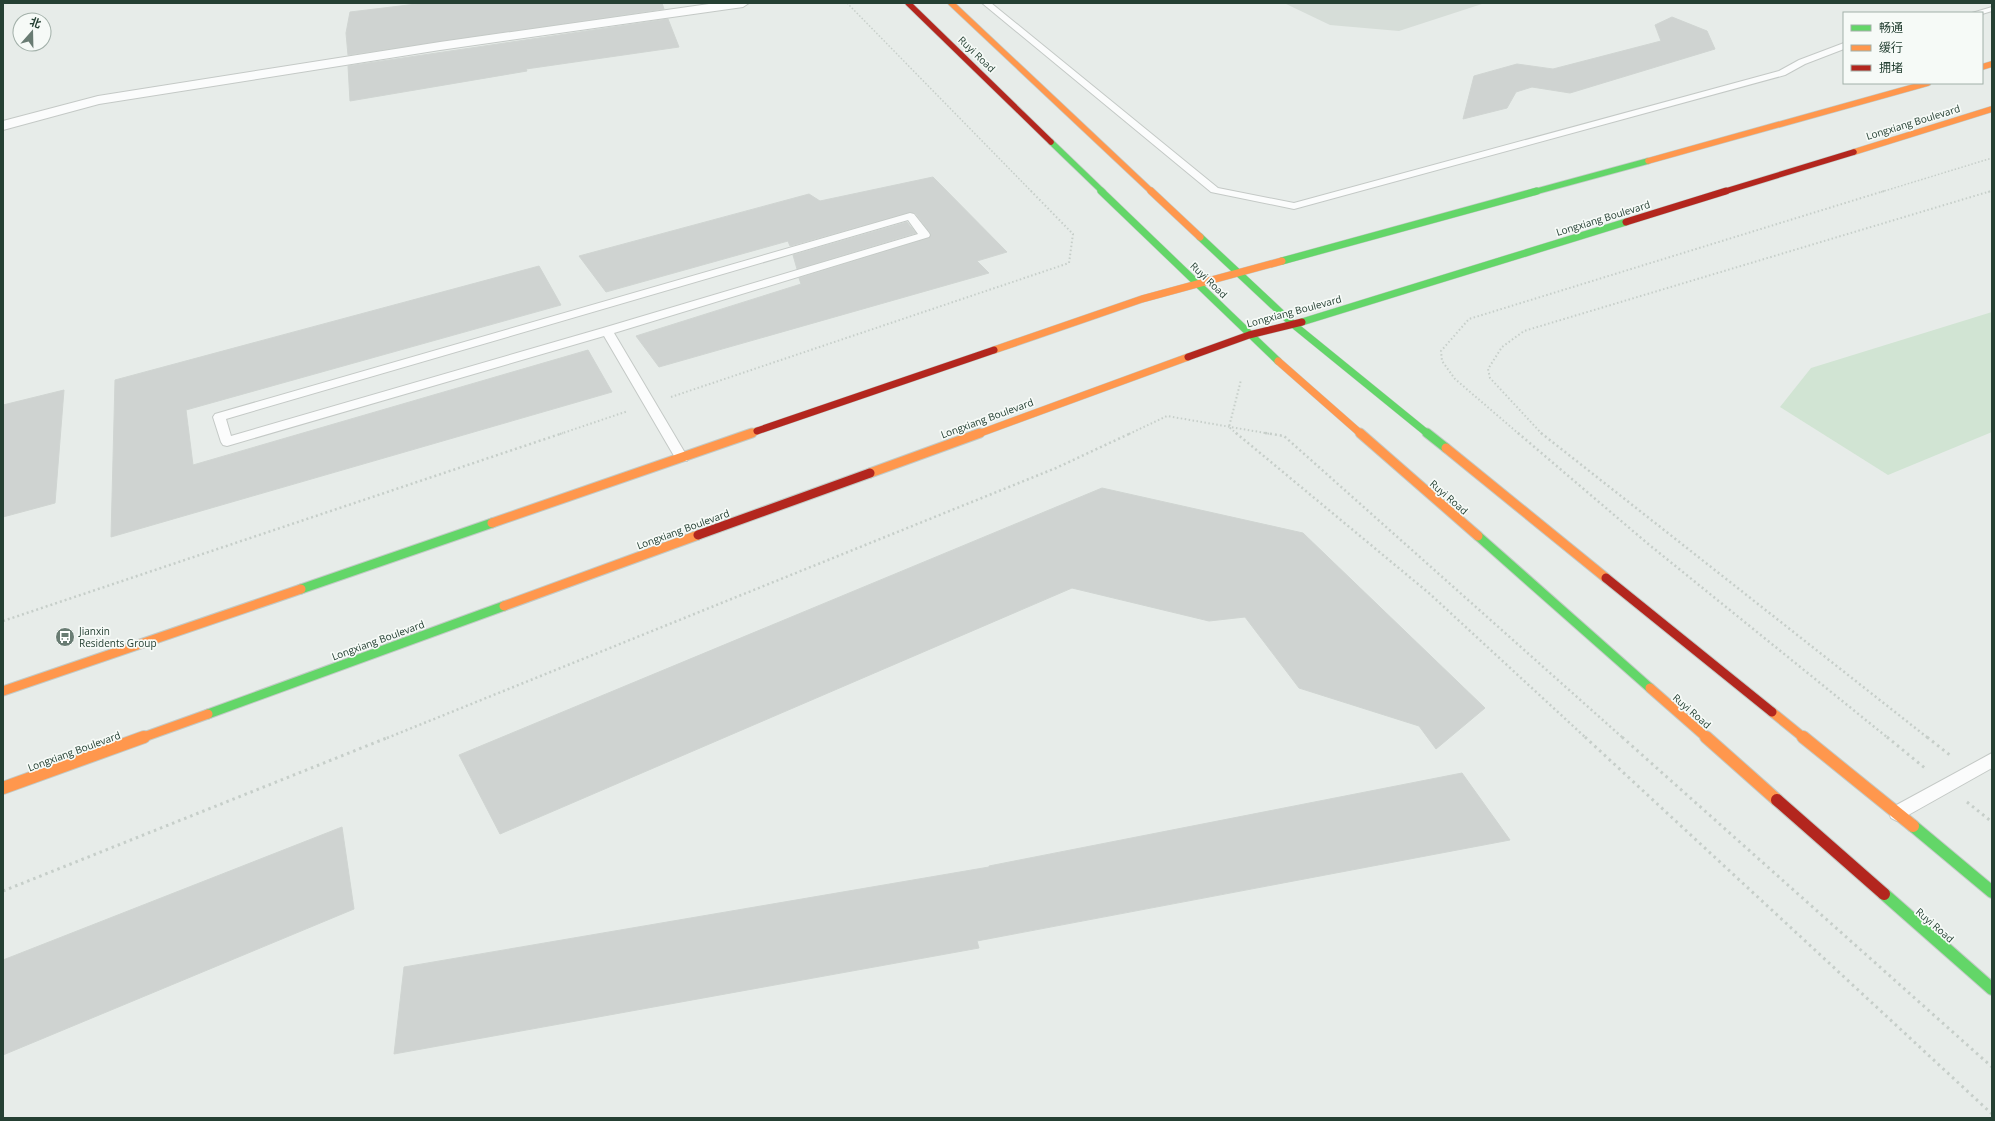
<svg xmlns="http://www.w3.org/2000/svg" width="1995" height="1121" font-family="'Open Sans','Noto Sans SC',sans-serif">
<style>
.built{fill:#d6ddd8}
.green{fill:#d1e4d3}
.building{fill:#cfd3d1;stroke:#d0d5d2}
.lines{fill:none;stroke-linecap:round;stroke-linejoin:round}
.lane-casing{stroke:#c4c9c6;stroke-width:2}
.street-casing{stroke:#c4c9c6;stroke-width:2}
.fast-far3-casing{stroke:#c2cac6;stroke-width:7}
.fast-far2-casing{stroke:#c2cac6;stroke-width:8}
.fast-far1-casing{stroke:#c2cac6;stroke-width:11}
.fast-casing{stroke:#c2cac6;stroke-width:14}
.slow-far3-casing{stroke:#c2cac6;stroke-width:7}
.slow-far2-casing{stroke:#c2cac6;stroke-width:8}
.slow-far1-casing{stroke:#c2cac6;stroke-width:11}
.slow-casing{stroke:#c2cac6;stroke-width:14}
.jam-far3-casing{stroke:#c2cac6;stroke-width:7}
.jam-far2-casing{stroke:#c2cac6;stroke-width:8}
.jam-far1-casing{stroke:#c2cac6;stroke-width:11}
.jam-casing{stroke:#c2cac6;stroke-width:14}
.path-far3{stroke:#c6cec9;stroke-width:1.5;stroke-dasharray:1.5 2;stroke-linecap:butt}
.path-far2{stroke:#c6cec9;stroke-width:2;stroke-dasharray:1.5 2.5;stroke-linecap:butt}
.path-far1{stroke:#c6cec9;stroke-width:2.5;stroke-dasharray:2 3;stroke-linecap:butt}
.path{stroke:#c6cec9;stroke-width:3;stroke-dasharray:2.5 4;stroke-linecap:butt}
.lane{fill:#fbfcfc;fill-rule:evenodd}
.street{fill:#fbfcfc;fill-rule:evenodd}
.fast-far3{stroke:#63d668;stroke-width:5.5}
.fast-far2{stroke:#63d668;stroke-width:7}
.fast-far1{stroke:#63d668;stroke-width:9}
.fast{stroke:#63d668;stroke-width:12}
.slow-far3{stroke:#ff974d;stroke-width:5.5}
.slow-far2{stroke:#ff974d;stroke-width:7}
.slow-far1{stroke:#ff974d;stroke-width:9}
.slow{stroke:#ff974d;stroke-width:12}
.jam-far3{stroke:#b3261e;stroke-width:5.5}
.jam-far2{stroke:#b3261e;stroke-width:7}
.jam-far1{stroke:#b3261e;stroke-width:9}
.jam{stroke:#b3261e;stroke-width:12}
.labels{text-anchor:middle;stroke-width:3.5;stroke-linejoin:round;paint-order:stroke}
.street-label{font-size:10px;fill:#254033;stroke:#f6faf7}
.poi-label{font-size:10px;fill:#254033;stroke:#f6faf7;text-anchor:start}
</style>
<rect width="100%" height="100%" fill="#e7ece9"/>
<!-- built -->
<path class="built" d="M 1284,3 L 1485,3 L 1399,31 L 1330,25 Z"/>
<!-- green -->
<path class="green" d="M 1992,312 L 1992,432 L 1888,475 L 1780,407 L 1811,368 Z"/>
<!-- building -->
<path class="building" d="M 425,3 L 662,3 L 664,9 L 348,55 L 346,33 L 350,12 Z
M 1672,17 L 1707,31 L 1715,49 L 1570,93 L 1532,87 L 1516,92 L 1507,108 L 1463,119 L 1474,76 L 1517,64 L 1553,69 L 1661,41 L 1655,25 Z
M 668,19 L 679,47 L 526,69 L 527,71 L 350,101 L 348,66 Z
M 933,177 L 1007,252 L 977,261 L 989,273 L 659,367 L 636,336 L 801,284 L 799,278 L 929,238 L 931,234 L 915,213 L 910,212 L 790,246 L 788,241 L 606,292 L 579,256 L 809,194 L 820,201 Z
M 907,222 L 916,233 L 797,269 L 793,255 Z
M 539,266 L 561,305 L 186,410 L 193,465 L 588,350 L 612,392 L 111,537 L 115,380 Z
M 64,390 L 55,503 L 3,517 L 3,405 Z
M 1102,488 L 1303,533 L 1485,708 L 1436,749 L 1419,726 L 1299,688 L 1245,617 L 1209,621 L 1072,588 L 500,834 L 459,755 Z
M 1462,773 L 1510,840 L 977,941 L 979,948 L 394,1054 L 404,967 L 989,867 L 989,866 Z
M 342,827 L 354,909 L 3,1055 L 3,960 Z"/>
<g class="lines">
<!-- lane casing -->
<g class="lane-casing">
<path id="lane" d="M 982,3 L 991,3 L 1218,188 L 1294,203 L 1779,71 L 1799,60 L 1844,43 L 1844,49 L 1805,64 L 1785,75 L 1294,209 L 1211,192 Z
M 1992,7 L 1992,11 L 1982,14 L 1972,13 Z
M 910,213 L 914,214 L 929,233 L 930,235 L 929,237 L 614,333 L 688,458 L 687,461 L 677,461 L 604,336 L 227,446 L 223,445 L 221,442 L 213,417 L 215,414 ZM 908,220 L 918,234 L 603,328 L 231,436 L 226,419 Z
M 1992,753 L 1992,768 L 1903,818 L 1897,821 L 1891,818 L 1889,813 L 1891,808 Z"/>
</g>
<!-- street casing -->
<g class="street-casing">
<path id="street" d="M 716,3 L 749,3 L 743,7 L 440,50 L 99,104 L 3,130 L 3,121 L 98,96 L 440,42 Z"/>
</g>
<!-- fast-far3 casing -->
<g class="fast-far3-casing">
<path id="fast-far3" d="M 1051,142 L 1103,192
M 1534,192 L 1648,161"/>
</g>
<!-- fast-far2 casing -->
<g class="fast-far2-casing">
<path id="fast-far2" d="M 1101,191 L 1278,361
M 1200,237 L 1294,325 L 1428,434
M 1282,261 L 1537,191
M 1302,322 L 1626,222"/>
</g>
<!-- fast-far1 casing -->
<g class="fast-far1-casing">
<path id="fast-far1" d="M 1427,433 L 1446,448
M 1478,536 L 1650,688
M 301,589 L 492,523
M 208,714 L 504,606"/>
</g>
<!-- fast casing -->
<g class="fast-casing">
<path id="fast" d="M 1913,826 L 1992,892
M 1884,894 L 1992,989"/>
</g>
<!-- slow-far3 casing -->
<g class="slow-far3-casing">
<path id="slow-far3" d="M 951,3 L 1152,192
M 1982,67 L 1992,64
M 1854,152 L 1992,109
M 1648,161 L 1928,83"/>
</g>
<!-- slow-far2 casing -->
<g class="slow-far2-casing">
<path id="slow-far2" d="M 1151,191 L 1200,237
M 994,350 L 1142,299 L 1282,261
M 1278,361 L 1361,434
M 749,434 L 757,431
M 978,434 L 1188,357"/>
</g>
<!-- slow-far1 casing -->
<g class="slow-far1-casing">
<path id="slow-far1" d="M 1360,433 L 1478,536
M 1446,448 L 1606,578
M 870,473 L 980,433
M 492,523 L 752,433
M 504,606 L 698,535
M 1650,688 L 1707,738
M 3,691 L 301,589
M 1772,712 L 1804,738
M 141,738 L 208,714"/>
</g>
<!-- slow casing -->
<g class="slow-casing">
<path id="slow" d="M 1706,737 L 1777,800
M 1803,737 L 1913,826
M 3,788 L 144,737"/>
</g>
<!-- jam-far3 casing -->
<g class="jam-far3-casing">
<path id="jam-far3" d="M 908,3 L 1051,142
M 1723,192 L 1854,152"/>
</g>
<!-- jam-far2 casing -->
<g class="jam-far2-casing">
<path id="jam-far2" d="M 1626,222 L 1726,191
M 1188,357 L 1249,335 L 1302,322
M 757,431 L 994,350"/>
</g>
<!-- jam-far1 casing -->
<g class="jam-far1-casing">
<path id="jam-far1" d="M 698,535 L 870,473
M 1606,578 L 1772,712"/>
</g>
<!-- jam casing -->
<g class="jam-casing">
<path id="jam" d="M 1777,800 L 1884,894"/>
</g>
<!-- path-far3 -->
<path class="path-far3" d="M 847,3 L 1032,192
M 1881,192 L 1992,158
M 1988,192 L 1992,191"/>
<!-- path-far2 -->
<path class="path-far2" d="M 671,397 L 1069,263 L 1073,234 L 1031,191
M 560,434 L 628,411
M 1129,434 L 1167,416 L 1271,434
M 1237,434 L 1229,427 L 1241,380
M 1519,434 L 1455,379 L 1442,361 L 1441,351 L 1469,319 L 1884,191
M 1542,434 L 1490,378 L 1488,369 L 1502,347 L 1524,331 L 1991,191"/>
<!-- path-far1 -->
<path class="path-far1" d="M 1236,433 L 1430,594 L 1586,738
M 1265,433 L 1284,436 L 1623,738
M 1518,433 L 1647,543 L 1888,738
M 1541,433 L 1928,738
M 3,621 L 563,433
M 387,738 L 1056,468 L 1131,433"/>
<!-- path -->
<path class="path" d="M 1585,737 L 1992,1114
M 1622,737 L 1992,1067
M 1887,737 L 1926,769
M 1927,737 L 1951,756
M 1967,802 L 1992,822
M 3,891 L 389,737"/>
<!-- lane -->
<use href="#lane" class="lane"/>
<!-- street -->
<use href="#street" class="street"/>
<!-- fast-far3 -->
<use href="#fast-far3" class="fast-far3"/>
<!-- fast-far2 -->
<use href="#fast-far2" class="fast-far2"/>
<!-- fast-far1 -->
<use href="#fast-far1" class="fast-far1"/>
<!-- fast -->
<use href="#fast" class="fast"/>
<!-- slow-far3 -->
<use href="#slow-far3" class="slow-far3"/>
<!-- slow-far2 -->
<use href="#slow-far2" class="slow-far2"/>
<!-- slow-far1 -->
<use href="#slow-far1" class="slow-far1"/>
<!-- slow -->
<use href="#slow" class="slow"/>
<!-- jam-far3 -->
<use href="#jam-far3" class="jam-far3"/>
<!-- jam-far2 -->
<use href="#jam-far2" class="jam-far2"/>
<!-- jam-far1 -->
<use href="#jam-far1" class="jam-far1"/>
<!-- jam -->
<use href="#jam" class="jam"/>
</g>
<!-- icons -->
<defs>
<g id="bus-disc" transform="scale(1)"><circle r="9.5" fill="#697c73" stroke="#f6faf7"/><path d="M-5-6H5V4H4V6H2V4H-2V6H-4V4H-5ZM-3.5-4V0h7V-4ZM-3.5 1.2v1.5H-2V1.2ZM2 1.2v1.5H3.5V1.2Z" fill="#fff"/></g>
</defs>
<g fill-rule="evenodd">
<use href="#bus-disc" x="65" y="637"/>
</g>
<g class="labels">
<!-- street labels -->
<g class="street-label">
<text transform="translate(977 54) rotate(44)" y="4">Ruyi Road</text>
<text transform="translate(1913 122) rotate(-17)" y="4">Longxiang Boulevard</text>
<text transform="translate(1603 218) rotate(-17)" y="4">Longxiang Boulevard</text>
<text transform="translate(1209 280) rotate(44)" y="4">Ruyi Road</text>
<text transform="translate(1294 311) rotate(-15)" y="4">Longxiang Boulevard</text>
<text transform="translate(987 418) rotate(-20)" y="4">Longxiang Boulevard</text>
<text transform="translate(1449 497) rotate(41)" y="4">Ruyi Road</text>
<text transform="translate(683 529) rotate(-20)" y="4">Longxiang Boulevard</text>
<text transform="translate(378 640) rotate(-20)" y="4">Longxiang Boulevard</text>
<text transform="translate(1692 711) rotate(41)" y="4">Ruyi Road</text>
<text transform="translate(74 751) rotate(-20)" y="4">Longxiang Boulevard</text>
<text transform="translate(1935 925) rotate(41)" y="4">Ruyi Road</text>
</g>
<!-- poi labels -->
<g class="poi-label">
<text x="79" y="635">Jianxin<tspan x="79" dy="12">Residents Group</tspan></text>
</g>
</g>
<!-- border -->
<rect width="1995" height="1121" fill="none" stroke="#254033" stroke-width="8"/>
<!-- legend -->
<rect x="1843" y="12" width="140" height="72" fill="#f6faf7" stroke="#a2b0a9"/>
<rect x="1851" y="25" width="20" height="6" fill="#63d668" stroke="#a2b0a9"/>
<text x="1879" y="32" font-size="12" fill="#254033">畅通</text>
<rect x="1851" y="45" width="20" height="6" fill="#ff974d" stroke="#a2b0a9"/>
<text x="1879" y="52" font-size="12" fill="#254033">缓行</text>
<rect x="1851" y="65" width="20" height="6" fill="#b3261e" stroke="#a2b0a9"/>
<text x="1879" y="72" font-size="12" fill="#254033">拥堵</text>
<!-- north arrow -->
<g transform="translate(32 32) rotate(20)"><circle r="19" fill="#f6faf7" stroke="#a2b0a9"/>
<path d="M0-3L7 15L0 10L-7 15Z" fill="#697c73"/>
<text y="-6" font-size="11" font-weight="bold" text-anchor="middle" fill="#254033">北</text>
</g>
</svg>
